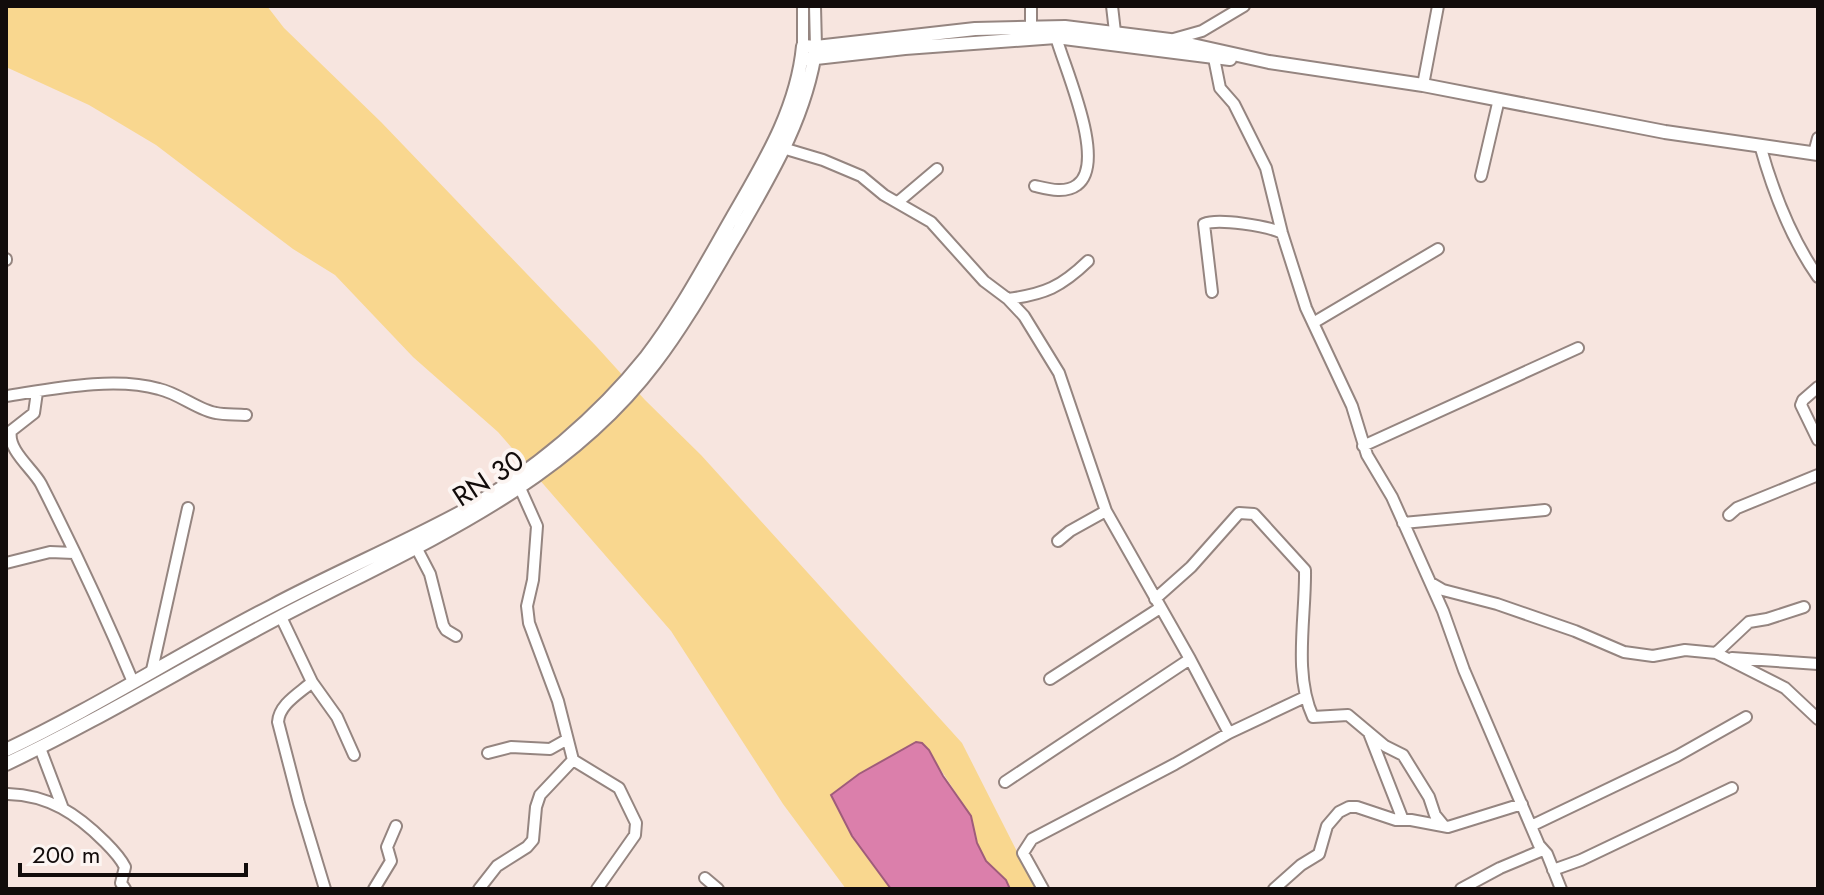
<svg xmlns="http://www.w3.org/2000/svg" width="1824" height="895" font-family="Jost,sans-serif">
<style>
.green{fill:#f9d78f}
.water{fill:#db7fab;stroke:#9f5c7b;stroke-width:2}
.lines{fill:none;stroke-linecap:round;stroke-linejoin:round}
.minor-casing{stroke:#958580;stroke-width:14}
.major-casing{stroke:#958580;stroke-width:16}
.minor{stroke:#fff;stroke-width:10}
.major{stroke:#fff;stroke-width:12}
.labels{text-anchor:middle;stroke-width:8;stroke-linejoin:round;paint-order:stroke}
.street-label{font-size:28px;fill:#120c0b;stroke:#fcf5f2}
</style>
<rect width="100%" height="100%" fill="#f7e5df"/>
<!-- green -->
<path class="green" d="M 6,6 L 267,6 L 284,28 L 381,122 L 596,346 L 645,400 L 701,455 L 962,743 L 1036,889 L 1010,889 L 1005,880 L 986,861 L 977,843 L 971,816 L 937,764 L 852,836 L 891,889 L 846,889 L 783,804 L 671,631 L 498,432 L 413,357 L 335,275 L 293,249 L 156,145 L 89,105 L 6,67 Z"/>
<!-- water -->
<path class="water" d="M 916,742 L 922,743 L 929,750 L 943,776 L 971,816 L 977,843 L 986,861 L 1006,880 L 1010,889 L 891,889 L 852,836 L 831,795 L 859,774 Z"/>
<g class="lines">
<!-- minor casing -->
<g class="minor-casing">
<path id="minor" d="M 803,6 L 803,46
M 815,6 L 816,47
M 1112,6 L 1115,32
M 1031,28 L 1031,6
M 1170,40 L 1202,31 L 1244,6
M 1214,58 L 1220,88 L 1234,104 L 1266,168 L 1282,233 L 1306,308 L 1352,406 L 1367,455 L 1392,497 L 1443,611 L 1464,670 L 1539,845 L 1547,854 L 1561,889
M 1423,85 L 1438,6
M 1760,145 C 1773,192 1790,237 1818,277
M 786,149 L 823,160 L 861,176 L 884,195 L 931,222 L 984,281 L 1008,299 L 1024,316 L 1059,373 L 1106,511 L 1190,659 L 1229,733
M 1814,153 L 1818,138
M 1481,176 L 1499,99
M 1035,186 C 1048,189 1065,194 1077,185 C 1108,163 1064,67 1056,37
M 898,202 L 937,169
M 6,260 L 6,259
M 1212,292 L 1204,224 C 1218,218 1268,226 1282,233
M 1008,299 C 1045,294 1061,287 1088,261
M 1313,323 L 1438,249
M 1818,387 L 1803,400 L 1801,405 L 1818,440
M 37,392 L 34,413 L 11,431 C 7,450 33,469 41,484 C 74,549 105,615 133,682
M 6,396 C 52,389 114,376 159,389 C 178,393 200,411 216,413 C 225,415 236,414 246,415
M 1363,446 L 1578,348
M 520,488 L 537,526 L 533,580 L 527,606 L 529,623 L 558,701 L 573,760 L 619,788 L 636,823 L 635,835 L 597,889
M 1729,515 L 1737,508 L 1818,475
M 1403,523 L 1545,510
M 1058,541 L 1070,531 L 1106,511
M 417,549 L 430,574 L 443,625 L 446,630 L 456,636
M 6,563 L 50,552 L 74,553
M 1431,583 L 1443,590 L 1497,604 L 1575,631 L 1624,652 L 1653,656 L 1685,650 L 1716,653 L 1785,688 L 1818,719
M 1155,599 L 1191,567 L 1239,513 L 1254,514 L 1305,570 C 1306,615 1293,674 1313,717 L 1348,715 L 1385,746 L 1403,755 L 1429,797 L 1435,815 L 1444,826
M 281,617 L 312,682 C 300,693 279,704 278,722 L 299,803 L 325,889
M 1716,653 L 1749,622 L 1767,619 L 1804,607
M 1732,658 L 1818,664
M 152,670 L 188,508
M 1050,679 L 1160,608
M 312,682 L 337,717 L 354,755
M 1369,733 L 1403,820
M 40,748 L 62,806
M 488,753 L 511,747 L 550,749 L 566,740
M 1005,782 L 1190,659
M 8,794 C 49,795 77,814 105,842 C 113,850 120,857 125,867 L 121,883 L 125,889
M 1531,826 L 1677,756 L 1746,717
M 1553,870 L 1581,860 L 1732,788
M 705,878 L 718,889
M 374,889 L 391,861 L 387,847 L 396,826
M 479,889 L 497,866 L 527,847 L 533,840 L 536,807 L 540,795 L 573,760
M 1043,889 L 1023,853 L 1032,839 L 1175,764 L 1229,733 L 1305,697
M 1274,889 L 1301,865 L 1319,854 L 1327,826 L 1339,812 L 1349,807 L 1357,807 L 1396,820 L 1411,820 L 1448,827 L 1522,804
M 1461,889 L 1500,868 L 1543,850"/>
</g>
<!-- major casing -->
<g class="major-casing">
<path id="major" d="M 807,59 L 905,48 L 1056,37 L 1230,59
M 6,750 C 97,707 182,652 272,606 C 336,572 403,544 467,509 C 534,471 598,417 646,357 C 679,314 705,265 732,218 C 763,164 797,110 803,46 L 816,47 L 975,29 L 1065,27 L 1170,40 L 1269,62 L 1423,85 L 1665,132 L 1818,154
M 6,764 C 99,720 187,666 278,618 C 413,547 560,489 655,363 C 687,321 712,275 739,230 C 773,171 806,116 816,47"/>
</g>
<!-- minor -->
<use href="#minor" class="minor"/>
<!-- major -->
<use href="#major" class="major"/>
</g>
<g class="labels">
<!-- street labels -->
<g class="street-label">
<text transform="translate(488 478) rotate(-33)" y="10">RN 30</text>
</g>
</g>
<!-- border -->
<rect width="1824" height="895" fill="none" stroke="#120c0b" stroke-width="16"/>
<!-- scale -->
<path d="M20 863v12h226v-12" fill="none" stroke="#120c0b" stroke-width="4"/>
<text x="32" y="863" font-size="24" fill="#120c0b" stroke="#fcf5f2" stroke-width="6" paint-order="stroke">200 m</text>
</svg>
